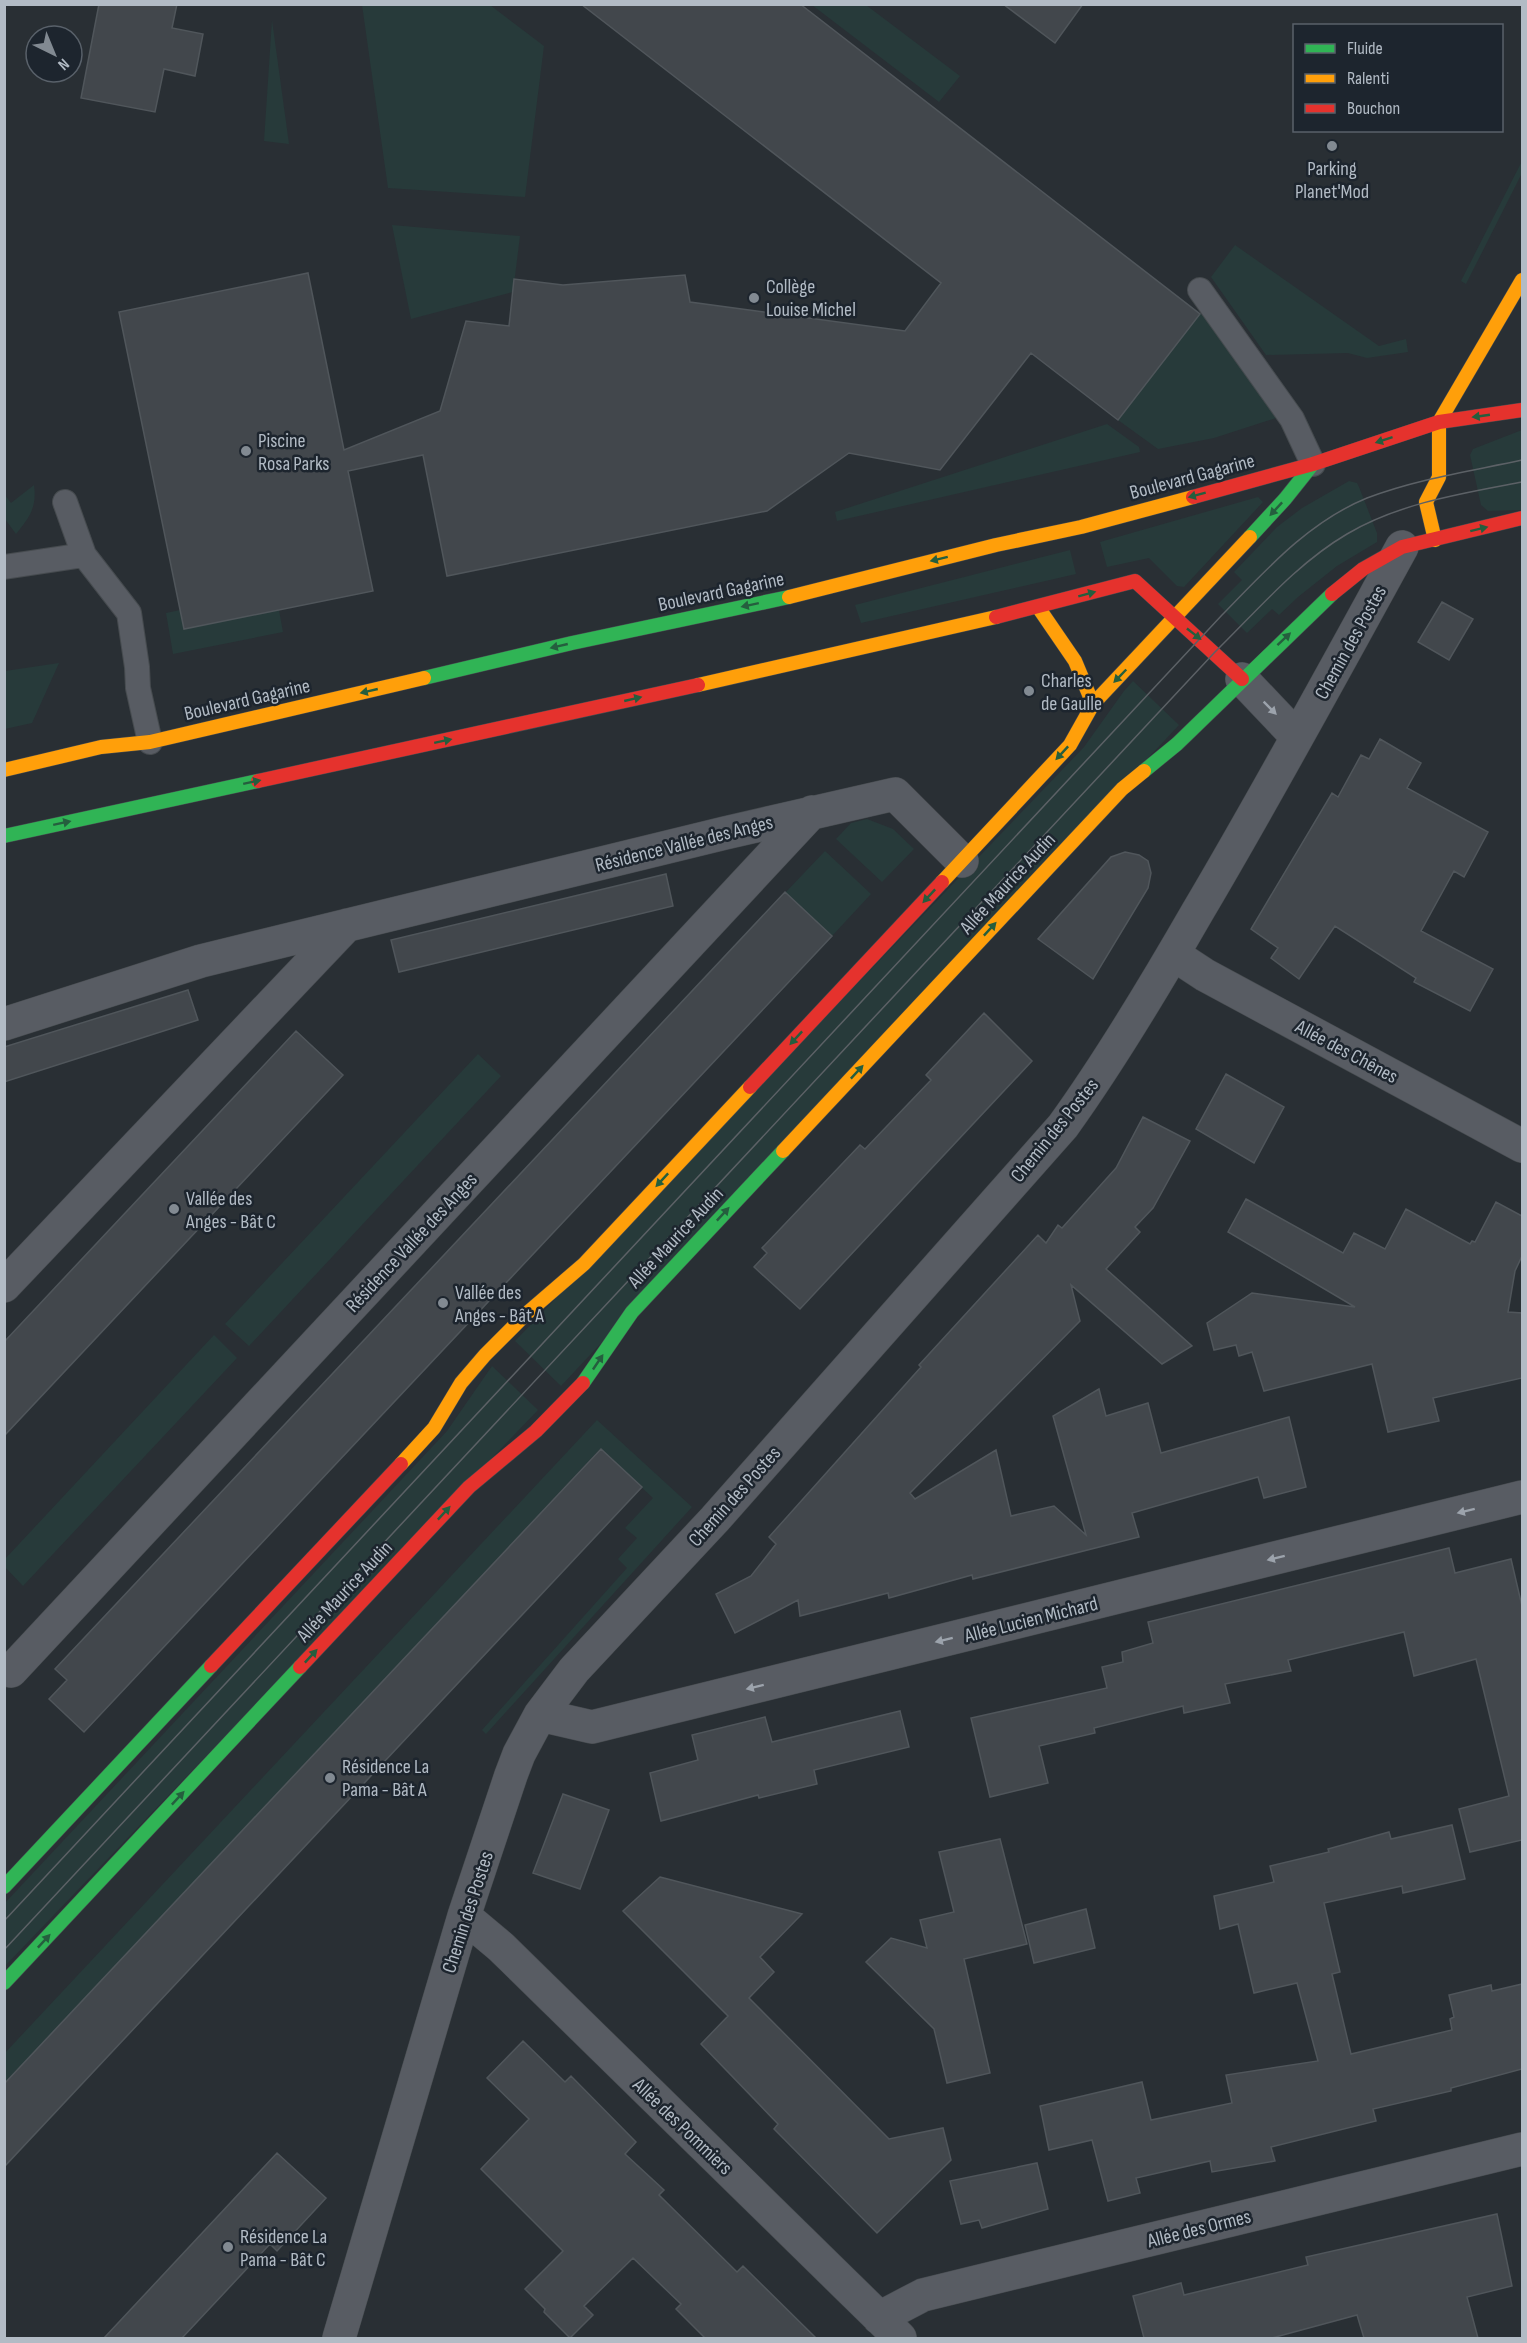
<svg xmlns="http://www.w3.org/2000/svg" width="1527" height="2343" font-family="'Sofia Sans Condensed',sans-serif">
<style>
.green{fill:#273a3a}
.building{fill:#42474c;stroke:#50565b;stroke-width:1.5}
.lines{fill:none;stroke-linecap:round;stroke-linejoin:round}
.lane-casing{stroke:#464b4f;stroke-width:26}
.street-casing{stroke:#464b4f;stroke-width:34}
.fast-casing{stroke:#464b4f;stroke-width:15}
.slow-casing{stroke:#464b4f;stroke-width:15}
.jam-casing{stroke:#464b4f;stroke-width:15}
.lane{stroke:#585c63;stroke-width:24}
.street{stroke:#585c63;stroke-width:33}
.fast{stroke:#30b455;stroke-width:14}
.slow{stroke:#ff9f0a;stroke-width:14}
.jam{stroke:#e5322d;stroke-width:14}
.tram{stroke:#5c6166;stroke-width:1.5}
.oneway{fill:#255e3e}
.oneway2{fill:#9ca3ac}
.poi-dot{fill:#828a92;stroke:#1d252e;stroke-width:2}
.labels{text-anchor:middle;stroke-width:5;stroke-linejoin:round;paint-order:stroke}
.poi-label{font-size:20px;fill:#b2bbc5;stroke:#1d252e;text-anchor:start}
.street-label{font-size:20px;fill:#b2bbc5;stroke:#1d252e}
</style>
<rect width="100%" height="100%" fill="#292f34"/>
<!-- green -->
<path class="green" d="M 362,5 L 490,5 L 544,46 L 525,197 L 388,188 Z
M 812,5 L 866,5 L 960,76 L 939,102 Z
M 272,20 L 289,144 L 264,141 Z
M 1522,161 L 1522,173 L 1466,284 L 1461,281 Z
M 392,225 L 520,236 L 513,292 L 411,319 Z
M 1235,245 L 1379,346 L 1406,339 L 1408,352 L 1367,358 L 1348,353 L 1266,355 L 1211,277 Z
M 1200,313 L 1223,335 L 1276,418 L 1214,438 L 1158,449 L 1118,420 Z
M 1107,424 L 1139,447 L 1140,452 L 837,521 L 835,512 Z
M 1522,430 L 1522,510 L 1488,511 L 1481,505 L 1470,455 L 1473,449 Z
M 1349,481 L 1357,483 L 1359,487 L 1377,533 L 1377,542 L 1337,566 L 1298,597 L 1279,615 L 1272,609 L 1247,633 L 1218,604 L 1242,580 L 1234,572 L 1277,527 L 1302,508 Z
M 34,485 C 37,507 30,517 16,534 L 5,519 L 5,495 L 11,503 Z
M 1258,497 L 1263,502 L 1184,587 L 1177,586 L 1149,558 L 1107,567 L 1100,542 Z
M 1070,550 L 1076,574 L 861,623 L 855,605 Z
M 180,610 L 184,629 L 279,610 L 283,632 L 173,654 L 166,613 Z
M 59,663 L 32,723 L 5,729 L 5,671 Z
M 1133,681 L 1179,725 L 561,1386 L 515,1341 L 1084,747 L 1124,691 Z
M 867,819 L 893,829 L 914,849 L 882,882 L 836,839 L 851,823 Z
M 825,851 L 871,894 L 832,936 L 785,893 Z
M 478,1054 L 501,1076 L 249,1346 L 225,1324 Z
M 214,1335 L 237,1358 L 23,1586 L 5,1567 L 5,1559 Z
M 492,1366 L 538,1410 L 5,1966 L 4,1904 L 447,1431 Z
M 597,1420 L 692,1507 L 486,1734 L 482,1730 L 627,1568 L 618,1559 L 637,1538 L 625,1528 L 653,1498 L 600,1449 L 5,2084 L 4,2054 Z"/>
<!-- building -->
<path class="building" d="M 99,4 L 177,4 L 172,28 L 203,34 L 195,76 L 164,69 L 155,112 L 81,98 Z
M 581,4 L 800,4 L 1200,314 L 1118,420 L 1031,353 L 940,470 L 849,453 L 767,511 L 447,576 L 423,455 L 348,471 L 373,591 L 184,629 L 119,312 L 308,273 L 344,450 L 440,411 L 466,321 L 509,326 L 514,279 L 563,285 L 685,275 L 690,302 L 905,331 L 941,283 Z
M 1003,4 L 1083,4 L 1055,43 Z
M 1442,602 L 1473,619 L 1449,660 L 1418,642 Z
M 1380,739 L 1421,763 L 1407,788 L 1488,832 L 1464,877 L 1454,871 L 1421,931 L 1493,969 L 1470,1011 L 1414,982 L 1416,978 L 1335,926 L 1299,979 L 1271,958 L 1278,948 L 1251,929 L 1332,793 L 1338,797 L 1361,755 L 1369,759 Z
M 1125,852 L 1139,855 L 1148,861 L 1151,873 L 1148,888 L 1093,979 L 1038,939 L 1111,857 Z
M 666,874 L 673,906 L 399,972 L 391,940 Z
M 785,892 L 832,936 L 84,1732 L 49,1699 L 67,1680 L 55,1669 Z
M 188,990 L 198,1020 L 4,1082 L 4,1047 Z
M 984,1013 L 1032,1061 L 800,1309 L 754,1267 L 767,1253 L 762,1248 L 860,1145 L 865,1149 L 931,1080 L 926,1075 Z
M 296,1031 L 343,1075 L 4,1436 L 4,1342 Z
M 1226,1074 L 1284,1107 L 1254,1163 L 1196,1129 Z
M 1143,1117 L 1190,1141 L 1153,1208 L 1135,1227 L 1140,1232 L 1106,1269 L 1192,1346 L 1162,1364 L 1071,1285 L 1080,1321 L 910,1493 L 915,1499 L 996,1450 L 1011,1516 L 1054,1506 L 1086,1535 L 1053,1416 L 1099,1389 L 1106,1416 L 1148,1403 L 1161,1453 L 1289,1417 L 1306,1487 L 1264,1498 L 1258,1477 L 1132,1513 L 1139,1537 L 973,1579 L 972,1575 L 889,1598 L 888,1593 L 800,1616 L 798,1600 L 735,1633 L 716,1594 L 751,1576 L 776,1544 L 769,1537 L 921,1367 L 919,1365 L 1038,1235 L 1046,1243 L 1058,1225 L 1062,1228 L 1116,1168 Z
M 1246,1199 L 1343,1253 L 1354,1233 L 1385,1249 L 1406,1209 L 1470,1244 L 1472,1241 L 1475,1242 L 1496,1202 L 1522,1216 L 1522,1256 L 1515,1271 L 1508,1312 L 1522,1313 L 1522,1378 L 1433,1398 L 1439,1421 L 1388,1432 L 1372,1364 L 1264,1391 L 1252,1352 L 1239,1356 L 1236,1345 L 1214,1350 L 1207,1323 L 1252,1293 L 1355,1307 L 1228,1232 Z
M 601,1449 L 642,1487 L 4,2167 L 4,2084 Z
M 1449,1548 L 1455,1573 L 1511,1559 L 1522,1606 L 1522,1840 L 1470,1852 L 1459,1809 L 1509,1796 L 1476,1659 L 1414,1676 L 1404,1632 L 1288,1660 L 1291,1671 L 1225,1684 L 1230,1703 L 1184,1713 L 1183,1706 L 1094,1728 L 1095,1733 L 1039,1746 L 1048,1783 L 990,1797 L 971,1718 L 1107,1688 L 1102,1667 L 1123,1662 L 1122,1652 L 1153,1643 L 1148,1622 Z
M 900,1711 L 909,1747 L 814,1770 L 817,1784 L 759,1798 L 758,1795 L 661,1821 L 650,1773 L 698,1760 L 692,1735 L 765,1717 L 772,1742 Z
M 563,1794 L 609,1810 L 580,1889 L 533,1873 Z
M 1452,1825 L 1465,1879 L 1403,1893 L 1402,1886 L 1324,1903 L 1340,1972 L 1332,1974 L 1351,2054 L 1452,2030 L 1450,2019 L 1454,2017 L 1449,1995 L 1491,1985 L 1492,1991 L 1522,1984 L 1522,2069 L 1451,2088 L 1451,2091 L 1373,2109 L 1376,2121 L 1271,2147 L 1275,2161 L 1212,2172 L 1210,2161 L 1136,2178 L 1140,2193 L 1108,2201 L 1092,2140 L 1049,2150 L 1040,2106 L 1142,2082 L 1151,2120 L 1232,2103 L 1226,2075 L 1318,2061 L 1297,1983 L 1254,1993 L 1238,1924 L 1220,1929 L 1214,1896 L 1274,1882 L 1270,1866 L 1329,1852 L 1328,1849 L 1389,1832 L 1391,1839 Z
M 1000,1839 L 1027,1944 L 964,1959 L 990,2073 L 947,2083 L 934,2029 L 866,1962 L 891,1938 L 927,1948 L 920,1920 L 954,1912 L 939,1852 Z
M 660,1877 L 802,1914 L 760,1957 L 774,1972 L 749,1998 L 889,2139 L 943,2128 L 951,2160 L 877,2233 L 774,2129 L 778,2124 L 701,2044 L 728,2016 L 623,1911 Z
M 1086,1909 L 1095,1948 L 1034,1963 L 1025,1925 Z
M 523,2041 L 565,2082 L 571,2076 L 636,2142 L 625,2154 L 664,2190 L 659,2195 L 737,2272 L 743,2266 L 816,2338 L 705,2338 L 676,2309 L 681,2304 L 633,2258 L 584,2306 L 593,2315 L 570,2338 L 544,2312 L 545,2309 L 525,2289 L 563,2251 L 481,2169 L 529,2119 L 487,2078 Z
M 277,2153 L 326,2198 L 277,2251 L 270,2244 L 182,2338 L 104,2338 Z
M 1037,2163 L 1048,2209 L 982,2228 L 979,2220 L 961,2224 L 950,2181 Z
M 1497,2214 L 1512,2286 L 1467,2297 L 1478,2338 L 1364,2338 L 1357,2315 L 1272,2338 L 1144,2338 L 1133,2296 L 1181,2283 L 1184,2295 L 1308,2265 L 1306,2257 Z"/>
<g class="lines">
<!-- lane casing -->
<g class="lane-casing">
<path id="lane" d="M 1200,290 L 1292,419 L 1313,464
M 65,502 L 84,555 L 129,613 L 137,667 L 138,688 L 150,742
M 4,567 L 84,555"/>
</g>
<!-- street casing -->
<g class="street-casing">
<path id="street" d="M 1242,679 L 1297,737
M 1173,954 L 1205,975 L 1522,1146
M 4,1024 L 201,961 L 725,833 L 895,794 L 962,861
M 4,1286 L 347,925
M 11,1671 L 812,812
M 540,1715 L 592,1727 L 1522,1497
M 464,1916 L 501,1947 L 900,2338
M 879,2318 L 923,2295 L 1522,2149
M 339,2338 L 464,1916 L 511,1775 L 519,1754 L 540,1715 L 574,1670 L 715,1519 L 1063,1126 C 1112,1058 1156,984 1198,911 C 1269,791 1335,669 1402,547"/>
</g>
<!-- fast casing -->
<g class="fast-casing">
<path id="fast" d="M 1250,537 L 1285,499 L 1313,464
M 424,678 L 572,643 L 789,597
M 1144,771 L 1177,744 L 1332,594
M 4,836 L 258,781
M 583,1383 L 632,1312 L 783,1151
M 4,1887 L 211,1666
M 4,1983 L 300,1667"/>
</g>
<!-- slow casing -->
<g class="slow-casing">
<path id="slow" d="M 1435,540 L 1426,502 L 1439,477 L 1439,422 L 1522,280
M 789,597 L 996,545 L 1081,527 L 1193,497
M 1038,607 L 1075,661 L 1093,704
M 698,685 L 996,617
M 4,770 L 101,747 L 150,742 L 424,678
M 942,882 L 1070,745 L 1093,704 L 1250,537
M 783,1151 L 1122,789 L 1144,771
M 401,1464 L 434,1428 L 461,1383 L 485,1355 L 526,1314 L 584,1264 L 750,1087"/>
</g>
<!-- jam casing -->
<g class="jam-casing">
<path id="jam" d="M 1193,497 L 1313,464 L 1439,422 L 1522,410
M 1332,594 L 1363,569 L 1402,547 L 1522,518
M 996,617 L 1135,581 L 1242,679
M 258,781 L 698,685
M 750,1087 L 942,882
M 211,1666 L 401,1464
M 300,1667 L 469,1487 L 536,1431 L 583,1383"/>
</g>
<!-- lane -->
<use href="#lane" class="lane"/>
<!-- street -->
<use href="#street" class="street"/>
<!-- fast -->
<use href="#fast" class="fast"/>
<!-- slow -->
<use href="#slow" class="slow"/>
<!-- jam -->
<use href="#jam" class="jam"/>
<!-- tram -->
<path class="tram" d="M 4,1921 L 1222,615 C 1265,571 1308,522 1367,498 C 1417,479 1471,471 1522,460
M 4,1950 L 1214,653 C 1257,611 1296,564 1347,534 C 1399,503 1464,493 1522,482"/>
</g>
<!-- one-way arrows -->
<defs><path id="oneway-solid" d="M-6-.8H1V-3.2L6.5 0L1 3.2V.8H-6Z" transform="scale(1.5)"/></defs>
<g class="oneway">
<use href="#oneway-solid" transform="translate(1481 416) rotate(172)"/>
<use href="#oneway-solid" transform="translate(1384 440) rotate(162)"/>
<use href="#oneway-solid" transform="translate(1197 495) rotate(165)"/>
<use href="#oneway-solid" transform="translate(1276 509) rotate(133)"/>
<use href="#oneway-solid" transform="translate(1479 529) rotate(-14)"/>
<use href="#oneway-solid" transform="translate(939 559) rotate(166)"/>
<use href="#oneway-solid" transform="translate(1087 594) rotate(-15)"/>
<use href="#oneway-solid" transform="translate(750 605) rotate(168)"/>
<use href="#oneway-solid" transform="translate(1194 634) rotate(38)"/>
<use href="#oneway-solid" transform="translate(1284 639) rotate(-43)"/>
<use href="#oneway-solid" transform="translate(559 646) rotate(167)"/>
<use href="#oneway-solid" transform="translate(1120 676) rotate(134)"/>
<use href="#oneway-solid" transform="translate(369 691) rotate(167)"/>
<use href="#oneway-solid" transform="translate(633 699) rotate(-13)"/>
<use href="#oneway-solid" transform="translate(443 741) rotate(-12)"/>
<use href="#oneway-solid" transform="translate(1062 753) rotate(133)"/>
<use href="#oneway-solid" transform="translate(252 782) rotate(-12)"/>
<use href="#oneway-solid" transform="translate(62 823) rotate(-12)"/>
<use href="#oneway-solid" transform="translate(929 896) rotate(133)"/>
<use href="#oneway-solid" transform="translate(990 929) rotate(-47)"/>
<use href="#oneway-solid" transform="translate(796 1038) rotate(133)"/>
<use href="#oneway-solid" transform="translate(857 1072) rotate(-47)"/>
<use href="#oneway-solid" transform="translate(662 1180) rotate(133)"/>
<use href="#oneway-solid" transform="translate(723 1214) rotate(-47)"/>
<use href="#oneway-solid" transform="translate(598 1362) rotate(-56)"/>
<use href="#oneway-solid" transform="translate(444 1513) rotate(-47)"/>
<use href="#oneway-solid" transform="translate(311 1656) rotate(-47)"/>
<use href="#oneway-solid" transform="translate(178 1798) rotate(-47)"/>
<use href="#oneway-solid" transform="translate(44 1941) rotate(-47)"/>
</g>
<g class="oneway2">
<use href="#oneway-solid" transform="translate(1270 708) rotate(45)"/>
<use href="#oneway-solid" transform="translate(1466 1511) rotate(166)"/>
<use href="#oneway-solid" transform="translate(1276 1558) rotate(166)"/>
<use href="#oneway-solid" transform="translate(944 1640) rotate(166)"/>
<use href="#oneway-solid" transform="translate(755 1687) rotate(166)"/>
</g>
<!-- markers -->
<g class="poi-dot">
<circle cx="1332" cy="146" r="6"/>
<circle cx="754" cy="298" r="6"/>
<circle cx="246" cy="451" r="6"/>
<circle cx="1029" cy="691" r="6"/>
<circle cx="174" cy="1209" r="6"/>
<circle cx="443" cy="1303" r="6"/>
<circle cx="330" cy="1778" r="6"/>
<circle cx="228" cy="2247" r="6"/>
</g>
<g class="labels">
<!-- poi labels -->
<g class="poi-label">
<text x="1332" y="175" text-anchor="middle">Parking<tspan x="1332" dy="23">Planet'Mod</tspan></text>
<text x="766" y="293">Collège<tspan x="766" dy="23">Louise Michel</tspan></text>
<text x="258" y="447">Piscine<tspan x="258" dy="23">Rosa Parks</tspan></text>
<text x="1041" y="687">Charles<tspan x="1041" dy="23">de Gaulle</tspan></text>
<text x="186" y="1205">Vallée des<tspan x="186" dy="23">Anges - Bât C</tspan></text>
<text x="455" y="1299">Vallée des<tspan x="455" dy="23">Anges - Bât A</tspan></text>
<text x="342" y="1773">Résidence La<tspan x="342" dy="23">Pama - Bât A</tspan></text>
<text x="240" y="2243">Résidence La<tspan x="240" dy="23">Pama - Bât C</tspan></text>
</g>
<!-- street labels -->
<g class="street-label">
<text transform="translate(1192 476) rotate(-15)" y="7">Boulevard Gagarine</text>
<text transform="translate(721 591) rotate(-12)" y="7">Boulevard Gagarine</text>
<text transform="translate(1350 642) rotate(-61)" y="7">Chemin des Postes</text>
<text transform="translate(247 699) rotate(-13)" y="7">Boulevard Gagarine</text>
<text transform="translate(684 843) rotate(-14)" y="7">Résidence Vallée des Anges</text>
<text transform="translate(1007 883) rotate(-47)" y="7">Allée Maurice Audin</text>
<text transform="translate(1347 1051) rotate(28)" y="7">Allée des Chênes</text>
<text transform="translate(1054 1130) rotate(-51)" y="7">Chemin des Postes</text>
<text transform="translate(675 1237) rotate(-47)" y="7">Allée Maurice Audin</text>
<text transform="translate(411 1242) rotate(-47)" y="7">Résidence Vallée des Anges</text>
<text transform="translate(734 1496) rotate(-48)" y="7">Chemin des Postes</text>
<text transform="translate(344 1591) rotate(-47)" y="7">Allée Maurice Audin</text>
<text transform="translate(1031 1619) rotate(-14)" y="7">Allée Lucien Michard</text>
<text transform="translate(467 1912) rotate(-72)" y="7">Chemin des Postes</text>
<text transform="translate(683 2126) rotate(44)" y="7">Allée des Pommiers</text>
<text transform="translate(1199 2228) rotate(-14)" y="7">Allée des Ormes</text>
</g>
</g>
<!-- border -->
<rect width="1527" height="2343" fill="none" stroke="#b2bbc5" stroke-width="12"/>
<!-- legend -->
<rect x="1293" y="24" width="210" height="108" fill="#1d252e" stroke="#59616a" stroke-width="1.5"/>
<rect x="1305" y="44" width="30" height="9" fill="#30b455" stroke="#59616a" stroke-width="1.5"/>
<text x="1347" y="54" font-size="18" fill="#b2bbc5">Fluide</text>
<rect x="1305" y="74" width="30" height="9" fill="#ff9f0a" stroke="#59616a" stroke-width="1.5"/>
<text x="1347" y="84" font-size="18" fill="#b2bbc5">Ralenti</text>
<rect x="1305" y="104" width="30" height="9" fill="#e5322d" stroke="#59616a" stroke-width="1.5"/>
<text x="1347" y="114" font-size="18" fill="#b2bbc5">Bouchon</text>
<!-- north arrow -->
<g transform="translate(54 54) rotate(137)"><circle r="28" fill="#1d252e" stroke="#59616a" stroke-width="1.5"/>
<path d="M0-4.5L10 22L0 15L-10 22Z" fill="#828a92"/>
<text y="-9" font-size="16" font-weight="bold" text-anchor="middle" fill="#b2bbc5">N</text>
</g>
</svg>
